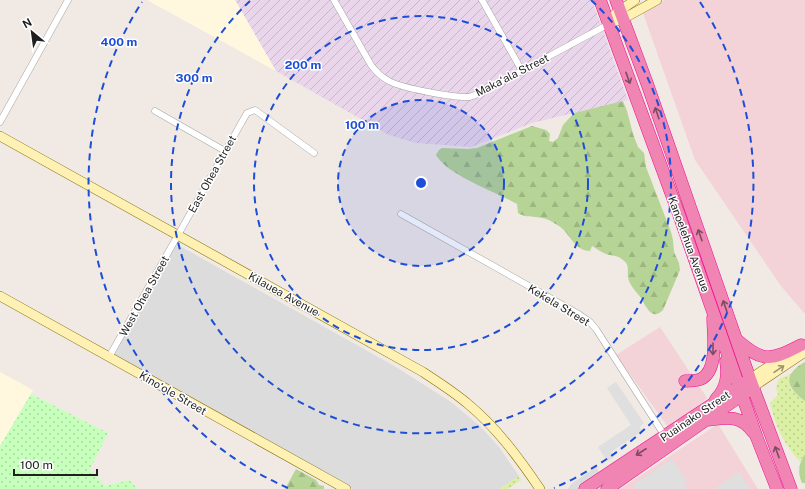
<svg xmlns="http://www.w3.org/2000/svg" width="805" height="489" font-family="'Public Sans',sans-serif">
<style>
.residential{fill:#dddcdc}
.commercial{fill:#f3d2d8}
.industrial{fill:url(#industrial-furrows)}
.education{fill:#fff8df}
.grass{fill:url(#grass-dots)}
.forest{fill:url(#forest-firs)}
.park{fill:url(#park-dots)}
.parking{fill:#dfdfdf}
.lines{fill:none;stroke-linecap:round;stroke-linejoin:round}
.street-casing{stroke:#a6a6a6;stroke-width:7}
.secondary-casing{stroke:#7c6d00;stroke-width:10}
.highway-casing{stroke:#ed1391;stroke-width:13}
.street{stroke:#fff;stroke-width:6}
.secondary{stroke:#fff1b4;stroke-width:9}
.highway{stroke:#f084b2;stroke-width:12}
.oneway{stroke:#7d4c61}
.oneway2{stroke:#9a9271}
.ring{fill:none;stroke:#1d4ed8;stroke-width:2;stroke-dasharray:7 5}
.labels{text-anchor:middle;stroke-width:3;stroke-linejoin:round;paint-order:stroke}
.street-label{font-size:11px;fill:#1f1f1f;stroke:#fff}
.centre{fill:#1d4ed8;stroke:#fff;stroke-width:2}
.ring-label{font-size:12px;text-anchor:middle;font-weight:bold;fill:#1d4ed8;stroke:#fff;stroke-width:3;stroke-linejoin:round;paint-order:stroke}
</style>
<defs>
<pattern id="industrial-furrows" width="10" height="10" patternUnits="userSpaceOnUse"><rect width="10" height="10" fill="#ead6eb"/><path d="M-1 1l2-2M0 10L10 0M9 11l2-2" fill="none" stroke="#c8b7c9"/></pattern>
<pattern id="grass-dots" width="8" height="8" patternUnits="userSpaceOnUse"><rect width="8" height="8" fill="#dbf0a5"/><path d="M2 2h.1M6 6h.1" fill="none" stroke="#bccd8e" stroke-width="1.8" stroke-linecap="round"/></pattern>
<pattern id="forest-firs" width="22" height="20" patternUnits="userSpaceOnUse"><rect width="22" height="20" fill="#b6d495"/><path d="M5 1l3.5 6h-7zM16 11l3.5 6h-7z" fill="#9cb680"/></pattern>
<pattern id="park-dots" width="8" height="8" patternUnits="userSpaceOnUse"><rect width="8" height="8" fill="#c7ffbd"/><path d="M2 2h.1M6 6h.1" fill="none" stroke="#aadaa2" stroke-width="1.8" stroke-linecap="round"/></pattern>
</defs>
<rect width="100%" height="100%" fill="#f1eae4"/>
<!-- residential -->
<path class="residential" d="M 178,245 L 396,367 L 451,402 L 480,426 L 499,447 L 519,476 L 500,489 L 353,489 L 116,357 L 114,352 L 173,247 Z
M 596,467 L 610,489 L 568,489 L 571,484 Z"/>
<!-- commercial -->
<path class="commercial" d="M 665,0 L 805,0 L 805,314 L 781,286 L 695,160 L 643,13 Z
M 660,327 L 707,398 L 689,413 L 668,427 L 616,355 Z
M 718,424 L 758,489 L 620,489 Z"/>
<!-- industrial -->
<path class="industrial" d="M 235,0 L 592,0 L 628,100 L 532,123 L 471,147 L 416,143 L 389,135 L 276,71 Z"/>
<!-- education -->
<path class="education" d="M 147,0 L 235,0 L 276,71 Z
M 0,372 L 33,390 L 0,446 Z"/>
<!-- grass -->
<path class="grass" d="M 793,373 L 789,382 L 791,389 L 805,401 L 805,454 L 800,462 C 783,442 776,428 770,403 L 778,395 L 776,388 L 779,379 Z
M 519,476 L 521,480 L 508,489 L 500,489 Z"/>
<!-- forest -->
<path class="forest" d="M 623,101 L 627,111 L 633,134 L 638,147 L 644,153 L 646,167 L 671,232 L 673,240 L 674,252 L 679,263 L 680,270 L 663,310 C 651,322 646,305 641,298 C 636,291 629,285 628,277 C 627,270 630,265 623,260 C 618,255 612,256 606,254 C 601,252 597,249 592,246 L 590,251 C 574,251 570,233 559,226 C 554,223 549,219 542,218 C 534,216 525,218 518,213 L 517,204 L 513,202 C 492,190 449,176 436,155 L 439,150 L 442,148 L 468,149 L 477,148 L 532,126 L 546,130 L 550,134 L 549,141 L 553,142 L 558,138 L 563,125 L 574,113 Z
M 805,362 L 805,401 C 786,387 782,375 805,362 Z
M 805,454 L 805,483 L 802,483 C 797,472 799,463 805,454 Z
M 296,469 L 316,480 L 319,485 L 324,486 L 324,489 L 285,489 Z"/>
<!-- park -->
<path class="park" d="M 31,394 L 108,433 L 90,469 L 105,486 L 129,480 L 138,489 L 0,489 L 0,446 Z"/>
<!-- parking -->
<path class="parking" d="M 616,382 L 644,423 L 640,427 L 642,431 L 611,452 L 614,457 L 607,461 L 598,447 L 631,425 L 607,388 Z
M 672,459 L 687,481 L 683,483 L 687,489 L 636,489 L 633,485 Z
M 739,472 L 750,489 L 714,489 Z"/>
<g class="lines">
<!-- street casing -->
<g class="street-casing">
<path id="street" d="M 334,0 L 371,65 C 376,72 381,77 389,81 C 401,88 455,98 469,97 C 474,96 479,93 484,91 L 609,24
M 482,0 L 522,71
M 155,111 L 225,151
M 0,122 L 68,0
M 401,214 L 577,313 L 590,322 L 596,329 L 666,438
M 109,357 L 247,113 L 255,110 L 314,153"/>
</g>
<!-- secondary casing -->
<g class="secondary-casing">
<path id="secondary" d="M 615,14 L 635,0
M 609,24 L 630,15 L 657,0
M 0,136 L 423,372 C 438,382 454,392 468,404 C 497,428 519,458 540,489
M 0,296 L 346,489
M 750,379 L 784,356
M 753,387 L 805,352"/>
</g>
<!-- highway casing -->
<g class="highway-casing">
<path id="highway" d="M 600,0 L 678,212 L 757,438 L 777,489
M 616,0 L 648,86 L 750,379 L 791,489
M 736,339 C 763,363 770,361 801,345
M 685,381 C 690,381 696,381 701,379 C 719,370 713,334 713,318
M 716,399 C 727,388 728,375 726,361
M 707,420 C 726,418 740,414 753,432
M 585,489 L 746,382
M 607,489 L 749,390"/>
</g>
<!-- street -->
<use href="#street" class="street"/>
<!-- secondary -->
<use href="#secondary" class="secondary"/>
<!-- highway -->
<use href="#highway" class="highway"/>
</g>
<!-- one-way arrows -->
<defs><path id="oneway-shaft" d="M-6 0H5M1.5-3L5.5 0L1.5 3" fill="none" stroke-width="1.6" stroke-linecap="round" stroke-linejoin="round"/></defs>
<g class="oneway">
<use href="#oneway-shaft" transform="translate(628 78) rotate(70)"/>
<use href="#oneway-shaft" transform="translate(657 113) rotate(-109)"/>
<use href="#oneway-shaft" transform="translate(700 235) rotate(-109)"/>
<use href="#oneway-shaft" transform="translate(725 306) rotate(-109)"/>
<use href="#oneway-shaft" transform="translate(713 349) rotate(90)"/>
<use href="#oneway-shaft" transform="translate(641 452) rotate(147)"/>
<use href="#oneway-shaft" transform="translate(777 452) rotate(-110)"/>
</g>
<use class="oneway2" href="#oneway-shaft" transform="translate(779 369) rotate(-34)"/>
<!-- distance rings -->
<circle cx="421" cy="183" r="83" fill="#1d4ed8" fill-opacity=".12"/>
<g class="ring">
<circle cx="421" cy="183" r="83"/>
<circle cx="421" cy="183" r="167"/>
<path d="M591 0A250 250 0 1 1 251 0"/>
<path d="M288 488A333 333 0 0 1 142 2M700 2A333 333 0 0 1 554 488"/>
</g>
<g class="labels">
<!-- street labels -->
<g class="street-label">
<text transform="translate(512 75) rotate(-27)" y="4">Maka‘ala Street</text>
<text transform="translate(212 174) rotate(-61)" y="4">East Ohea Street</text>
<text transform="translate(689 244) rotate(70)" y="4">Kanoelehua Avenue</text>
<text transform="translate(284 294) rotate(29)" y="4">Kilauea Avenue</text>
<text transform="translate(144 296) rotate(-61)" y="4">West Ohea Street</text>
<text transform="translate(559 305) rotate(31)" y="4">Kekela Street</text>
<text transform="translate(173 393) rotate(30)" y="4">Kinoʻole Street</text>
<text transform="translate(695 416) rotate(-34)" y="4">Puainako Street</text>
</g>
</g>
<circle cx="421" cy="183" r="6" class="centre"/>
<g class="ring-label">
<text x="119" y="46">400 m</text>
<text x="303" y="69">200 m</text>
<text x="194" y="82">300 m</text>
<text x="362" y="129">100 m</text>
</g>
<!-- north arrow -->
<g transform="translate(32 32) rotate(331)" stroke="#ffffff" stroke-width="3" paint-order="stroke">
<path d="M0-3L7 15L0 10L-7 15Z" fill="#1f1f1f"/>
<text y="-6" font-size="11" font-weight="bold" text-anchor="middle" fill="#1f1f1f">N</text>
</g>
<!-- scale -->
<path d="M14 469v6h83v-6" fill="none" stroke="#1f1f1f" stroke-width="2"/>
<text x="20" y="469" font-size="12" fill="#1f1f1f" stroke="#ffffff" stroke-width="3" paint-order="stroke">100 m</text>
</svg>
